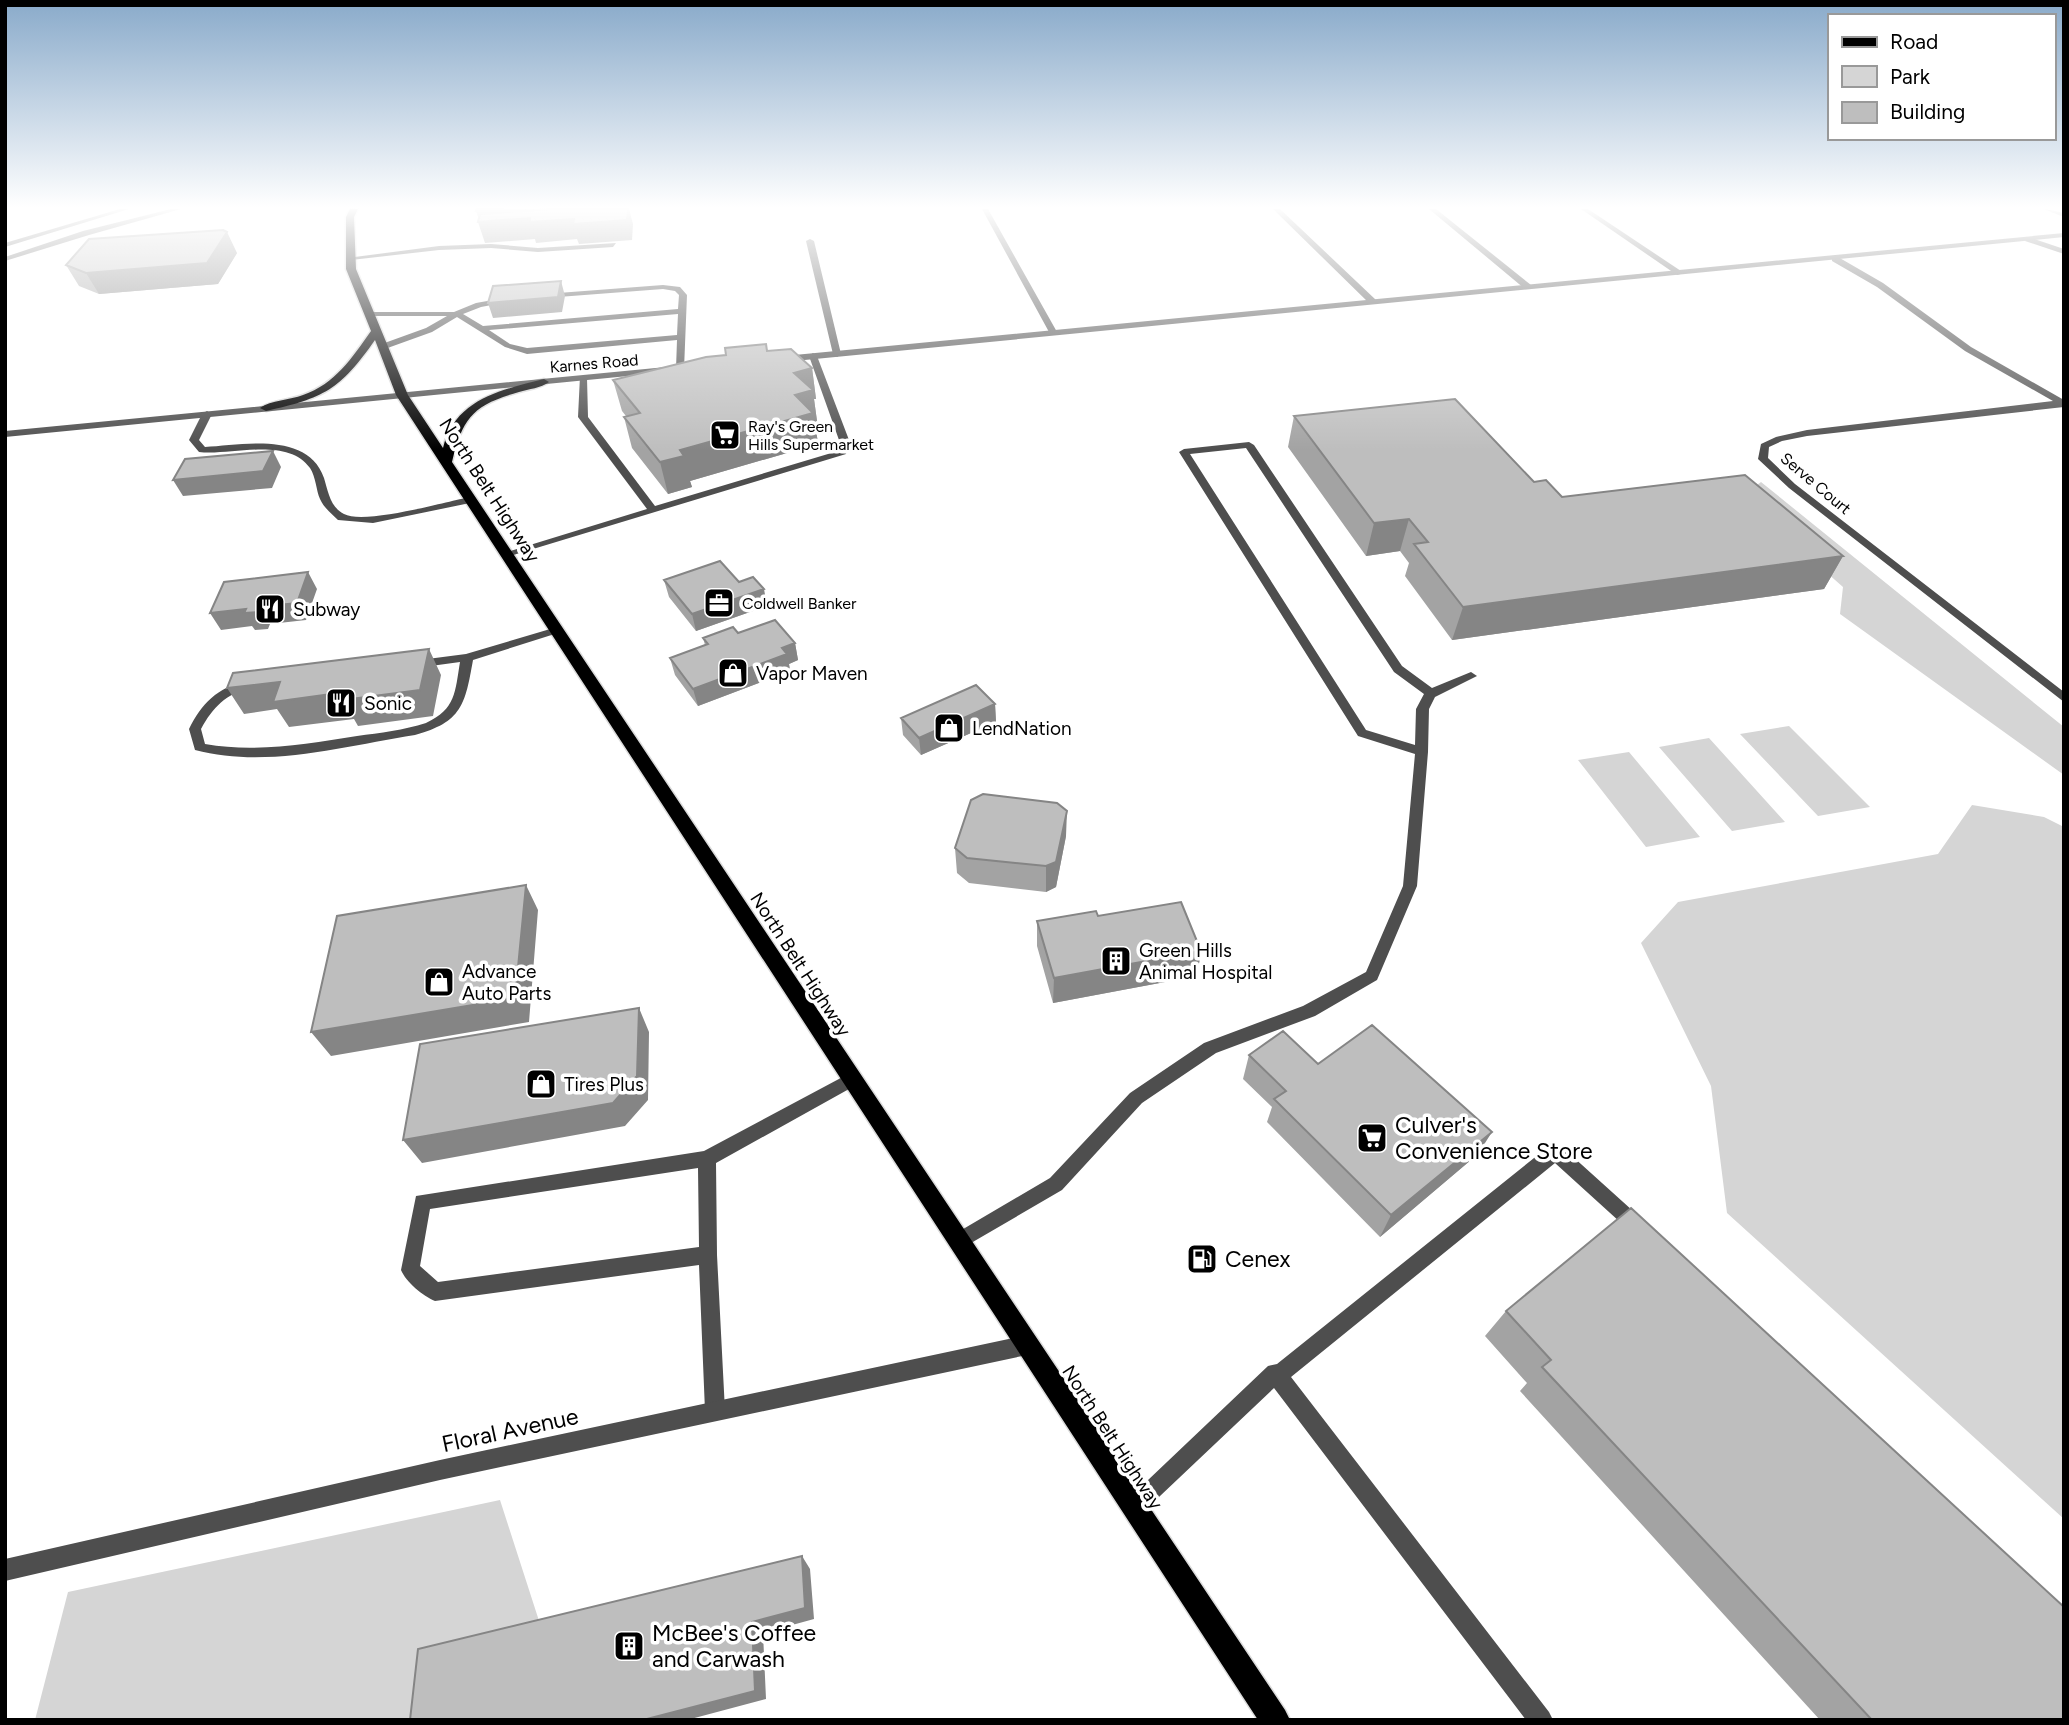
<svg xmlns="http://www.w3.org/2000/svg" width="2069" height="1725" font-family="Figtree,sans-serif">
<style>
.green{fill:#d5d5d5}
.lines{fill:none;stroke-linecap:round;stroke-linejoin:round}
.primary-casing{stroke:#dbdbdb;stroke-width:3}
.service{fill:#4e4e4e;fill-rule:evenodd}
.minor{fill:#4e4e4e;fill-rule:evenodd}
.tertiary{fill:#4e4e4e;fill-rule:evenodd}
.primary{fill:#000;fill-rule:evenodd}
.wall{fill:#a3a3a3}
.shaded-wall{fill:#858585}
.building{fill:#bebebe;stroke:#858585;stroke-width:2}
.labels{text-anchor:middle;stroke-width:7;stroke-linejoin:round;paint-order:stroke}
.far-street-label{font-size:16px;fill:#000;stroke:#fff}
.far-poi-label{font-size:16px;fill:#000;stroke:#fff;text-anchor:start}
.street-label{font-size:19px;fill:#000;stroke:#fff}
.poi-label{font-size:19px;fill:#000;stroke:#fff;text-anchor:start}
.near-poi-label{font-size:23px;fill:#000;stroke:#fff;text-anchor:start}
.near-street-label{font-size:23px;fill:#000;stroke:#fff}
</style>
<rect width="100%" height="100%" fill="#fff"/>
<!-- green -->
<path class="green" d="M 1761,482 L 2064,727 L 2064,775 L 1840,614 L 1843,587 L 1741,497 Z
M 1789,726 L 1870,807 L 1818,816 L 1740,734 Z
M 1709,738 L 1785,822 L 1732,831 L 1659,747 Z
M 1629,752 L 1700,837 L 1646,847 L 1578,760 Z
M 1972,805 L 2044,817 L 2064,827 L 2064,1519 L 1727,1213 L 1711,1086 L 1641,943 L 1678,902 L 1938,854 Z
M 500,1500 L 571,1720 L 35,1720 L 68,1592 Z"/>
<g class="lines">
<!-- primary casing -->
<g class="primary-casing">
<path id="primary" d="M 350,209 L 358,209 L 354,217 L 356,269 L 408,395 L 443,448 C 455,399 501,390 544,379 L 549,382 C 541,388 529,389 519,392 C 473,405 463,417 452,462 L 1285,1710 L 1290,1720 L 1258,1720 L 396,395 L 375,340 C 340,390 324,398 266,411 L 260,408 C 271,400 290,400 303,395 C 335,384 352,358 371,331 L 346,269 L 346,217 Z"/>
</g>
<!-- service -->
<path class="service" d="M 810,239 L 814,241 L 841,354 L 837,357 L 833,354 L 806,241 Z
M 616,243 L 613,247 L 538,252 L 491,248 L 439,250 L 351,260 L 347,258 L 439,246 L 491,244 L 538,248 Z
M 663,285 L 680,287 L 687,295 L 684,369 L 680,372 L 676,369 L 677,340 L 527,354 L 505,347 L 457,317 L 432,332 L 382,350 L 379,349 L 379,345 L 426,328 L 447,316 L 370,316 L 366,314 L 370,312 L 454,312 L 476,303 L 504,298 L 507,298 L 507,302 L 481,307 L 463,314 L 483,326 L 678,309 L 679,295 L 675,291 L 663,289 L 545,298 L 541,296 L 545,294 ZM 678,314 L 677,335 L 527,348 L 510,344 L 489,330 Z
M 813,353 L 817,356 L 849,440 L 846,454 L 510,556 L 502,556 L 501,554 L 647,509 L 578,417 L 580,376 L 587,378 L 588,417 L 655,506 L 838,451 L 839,440 L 809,356 Z
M 207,411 L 212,414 L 199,440 L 205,447 C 242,445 308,431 324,478 C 328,491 330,507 344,514 C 364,525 445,502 470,497 L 475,500 L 470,503 L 373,523 L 338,520 C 332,514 324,508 320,499 C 316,490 316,477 310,468 C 287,436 231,456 199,452 L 189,440 L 202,414 Z
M 1249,442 L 1254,445 L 1402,666 L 1432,688 L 1471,672 L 1477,676 L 1435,697 L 1429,709 L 1428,752 L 1417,886 L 1377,980 L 1315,1016 L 1216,1053 L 1142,1103 L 1062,1190 L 959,1250 L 953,1247 L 950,1241 L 953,1235 L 1050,1178 L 1130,1093 L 1204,1043 L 1303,1006 L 1366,972 L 1403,886 L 1415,754 L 1358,736 L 1179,452 L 1184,449 ZM 1246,448 L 1394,672 L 1424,694 L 1416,709 L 1415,745 L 1366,730 L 1190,454 Z
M 557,627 L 563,630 L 561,632 L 473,660 C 465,705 462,722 415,735 C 345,746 266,769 195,750 L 189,729 C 202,703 217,688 246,681 L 252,685 L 250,688 C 226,694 213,707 201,729 L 205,744 C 255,753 307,744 357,736 C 380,733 404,730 426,723 C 456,709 455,692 460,662 L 416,668 L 412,667 L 412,661 L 466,654 Z
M 852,1072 L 858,1074 L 860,1079 L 858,1084 L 716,1163 L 717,1255 L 725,1411 L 722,1418 L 715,1421 L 708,1418 L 705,1411 L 699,1265 L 435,1301 C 423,1296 406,1282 401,1270 L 416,1196 L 704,1151 ZM 698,1168 L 699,1247 L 438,1282 L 420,1266 L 430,1209 Z
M 1555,1144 L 1561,1146 L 1643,1220 L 1646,1226 L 1643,1232 L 1637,1235 L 1631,1232 L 1555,1163 L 1291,1377 L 1549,1712 L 1553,1720 L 1526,1720 L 1274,1388 L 1141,1514 L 1134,1518 L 1127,1514 L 1123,1507 L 1127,1500 L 1268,1366 L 1277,1364 L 1549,1146 Z"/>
<!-- minor -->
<path class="minor" d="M 982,209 L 988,209 L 1057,332 L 1056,334 L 1049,332 Z
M 1273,209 L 1280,209 L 1376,300 L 1376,304 L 1370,304 Z
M 1429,209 L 1436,209 L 1531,285 L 1531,289 L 1525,289 Z
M 1581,209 L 1588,209 L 1684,273 L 1677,275 Z
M 2045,209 L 2064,213 L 2064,217 L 2046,210 Z
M 2028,237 L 2064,249 L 2064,254 L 2025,241 Z
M 1832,257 L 1838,257 L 1883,283 L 1971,347 L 2064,400 L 2064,407 L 1807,436 L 1782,441 L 1769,447 L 1768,458 L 1795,484 L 2064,692 L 2064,702 L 1789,488 L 1758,459 L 1761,444 L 1776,437 L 1807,430 L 2053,401 L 1965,351 L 1877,287 L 1832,261 Z
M 1027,1335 L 1034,1338 L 1037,1345 L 1034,1352 L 1027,1355 L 440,1480 L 5,1581 L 5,1559 L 440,1460 Z"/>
<!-- tertiary -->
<path class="tertiary" d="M 120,209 L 129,209 L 5,247 L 5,243 Z
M 171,209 L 181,209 L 89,235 L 5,261 L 5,257 L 83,231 Z
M 2064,233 L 2064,237 L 784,362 L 780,359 L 784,356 Z
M 666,367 L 670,370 L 669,372 L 5,437 L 5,431 Z"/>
<!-- primary -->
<use href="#primary" class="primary"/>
</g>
<!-- wall -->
<path class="wall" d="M 237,253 L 218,284 L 99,294 L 79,286 L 66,265 Z
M 767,351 L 812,368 L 816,399 L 814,399 L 817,421 L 815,422 L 818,444 L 690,481 L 692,487 L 668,494 L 632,448 L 624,417 L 626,416 L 622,411 L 613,380 Z
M 1294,416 L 1534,482 L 1562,497 L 1843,556 L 1824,589 L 1452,640 L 1405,576 L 1409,563 L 1400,551 L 1366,556 L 1288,447 Z
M 664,580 L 739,582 L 767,606 L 696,631 L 669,597 Z
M 738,633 L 795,643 L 798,660 L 789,664 L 790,671 L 698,706 L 675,675 L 670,658 L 705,645 L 703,638 Z
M 995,704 L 996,722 L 921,755 L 903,735 L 901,718 Z
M 1066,836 L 1056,887 L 1046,892 L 969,883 L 957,873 L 955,848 Z
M 1098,916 L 1201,951 L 1197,976 L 1053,1003 L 1037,946 L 1037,921 Z
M 1249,1055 L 1318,1064 L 1478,1154 L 1380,1237 L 1267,1122 L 1272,1107 L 1243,1079 Z
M 1506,1311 L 2064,1720 L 1820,1720 L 1520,1391 L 1527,1383 L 1485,1336 Z"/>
<!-- shaded-wall -->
<path class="shaded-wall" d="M 504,209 L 629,209 L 633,224 L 632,240 L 579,244 L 577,239 L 536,243 L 535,239 L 485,243 L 478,222 L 480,222 L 476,211 Z
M 227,232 L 237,253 L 218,284 L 99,294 L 86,273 Z
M 561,281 L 565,296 L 562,312 L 493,318 L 488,303 Z
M 812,368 L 816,399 L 814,399 L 817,421 L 815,422 L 818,444 L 690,481 L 692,487 L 668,494 L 660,462 L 680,450 L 795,395 L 794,373 Z
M 273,451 L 281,467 L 272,488 L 183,496 L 173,480 Z
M 1409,519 L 1400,551 L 1366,556 L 1374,523 Z
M 1843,556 L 1824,589 L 1452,640 L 1463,607 Z
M 308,572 L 317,589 L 306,620 L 270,624 L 268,629 L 255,630 L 252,626 L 221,630 L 210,613 L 260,607 Z
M 764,589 L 767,606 L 696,631 L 692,614 Z
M 795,643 L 798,660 L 789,664 L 790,671 L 698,706 L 693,689 L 782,648 Z
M 429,649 L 441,675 L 433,716 L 358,726 L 354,719 L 289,727 L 277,709 L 244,714 L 227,688 L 280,682 L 346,692 Z
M 995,704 L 996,722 L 921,755 L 919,738 Z
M 1067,811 L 1066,836 L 1056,887 L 1046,892 L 1046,866 Z
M 526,885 L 538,910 L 529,1022 L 331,1056 L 311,1032 Z
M 1201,951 L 1197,976 L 1053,1003 L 1054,978 Z
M 639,1008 L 649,1032 L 648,1100 L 625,1126 L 422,1163 L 403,1140 Z
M 1492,1132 L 1478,1154 L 1380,1237 L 1391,1215 Z
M 802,1556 L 810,1569 L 814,1619 L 763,1633 L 766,1699 L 687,1720 L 643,1720 L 752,1622 Z"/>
<!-- building -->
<path class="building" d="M 477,209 L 504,209 L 476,211 Z
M 551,209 L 628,209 L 627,220 L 573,224 L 574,219 L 530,222 L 530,218 L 478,222 L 480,214 Z
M 223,230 L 227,232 L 207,263 L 86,273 L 66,265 L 89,239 Z
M 561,281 L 558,297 L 488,303 L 493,286 Z
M 766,344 L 767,351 L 791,349 L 812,368 L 794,373 L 813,390 L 795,395 L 813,413 L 680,450 L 684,456 L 660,462 L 624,417 L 640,413 L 613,380 L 706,357 L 726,355 L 725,348 Z
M 1455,399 L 1534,482 L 1546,480 L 1562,497 L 1745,475 L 1843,556 L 1463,607 L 1414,544 L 1428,542 L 1409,519 L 1374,523 L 1294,416 Z
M 273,451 L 263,471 L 173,480 L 185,459 Z
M 720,561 L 739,582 L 753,577 L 764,589 L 692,614 L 664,580 Z
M 308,572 L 297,603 L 260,607 L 258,612 L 244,613 L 246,609 L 210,613 L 224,582 Z
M 775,620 L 795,643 L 782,648 L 787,654 L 693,689 L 670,658 L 708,644 L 703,638 L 733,627 L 738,633 Z
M 429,649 L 420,690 L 343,700 L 346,692 L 273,702 L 280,682 L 227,688 L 233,673 Z
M 976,685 L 995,704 L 919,738 L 901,718 Z
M 983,794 L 1057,803 L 1067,811 L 1056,862 L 1046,866 L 967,858 L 955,848 L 971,800 Z
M 526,885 L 515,998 L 311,1032 L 337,916 Z
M 1181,902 L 1201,951 L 1054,978 L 1037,921 L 1096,911 L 1098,916 Z
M 639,1008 L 637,1076 L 613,1103 L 403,1140 L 420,1044 Z
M 1372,1025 L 1492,1132 L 1391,1215 L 1274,1099 L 1286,1091 L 1249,1055 L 1283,1031 L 1318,1064 Z
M 1631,1208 L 2064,1607 L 2064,1720 L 1872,1720 L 1542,1367 L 1551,1360 L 1506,1311 Z
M 802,1556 L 805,1608 L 752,1622 L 755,1691 L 643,1720 L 410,1720 L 418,1649 Z"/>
<!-- sky -->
<linearGradient id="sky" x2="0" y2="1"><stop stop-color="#89aaca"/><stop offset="0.46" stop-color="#fff"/><stop offset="1" stop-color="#fff" stop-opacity="0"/></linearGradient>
<rect width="2069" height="450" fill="url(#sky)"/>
<!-- icons -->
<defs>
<g id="supermarket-square" transform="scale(1.575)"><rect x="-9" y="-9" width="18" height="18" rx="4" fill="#000" stroke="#fff"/><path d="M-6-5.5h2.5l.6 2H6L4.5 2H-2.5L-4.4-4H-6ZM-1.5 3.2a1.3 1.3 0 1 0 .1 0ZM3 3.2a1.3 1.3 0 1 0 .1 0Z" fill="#fff"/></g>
<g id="office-square" transform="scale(1.575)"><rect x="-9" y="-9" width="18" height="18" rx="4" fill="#000" stroke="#fff"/><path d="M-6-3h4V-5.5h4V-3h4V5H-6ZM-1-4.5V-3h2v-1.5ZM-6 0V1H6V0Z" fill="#fff"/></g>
<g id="restaurant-square" transform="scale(1.575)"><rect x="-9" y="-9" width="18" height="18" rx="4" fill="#000" stroke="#fff"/><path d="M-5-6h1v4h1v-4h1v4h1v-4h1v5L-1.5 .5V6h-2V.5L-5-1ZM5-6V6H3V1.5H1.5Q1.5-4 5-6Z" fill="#fff"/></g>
<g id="shop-square" transform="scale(1.575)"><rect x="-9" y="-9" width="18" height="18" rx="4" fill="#000" stroke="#fff"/><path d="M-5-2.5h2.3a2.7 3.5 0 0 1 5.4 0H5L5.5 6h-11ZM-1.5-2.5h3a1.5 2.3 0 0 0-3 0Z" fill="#fff"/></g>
<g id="building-square" transform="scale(1.575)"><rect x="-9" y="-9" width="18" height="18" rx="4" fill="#000" stroke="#fff"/><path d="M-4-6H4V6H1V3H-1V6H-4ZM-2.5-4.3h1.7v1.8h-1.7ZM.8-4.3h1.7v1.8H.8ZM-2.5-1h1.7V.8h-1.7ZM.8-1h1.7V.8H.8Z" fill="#fff"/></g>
<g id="fuel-square" transform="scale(1.575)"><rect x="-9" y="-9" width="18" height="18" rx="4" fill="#000" stroke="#fff"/><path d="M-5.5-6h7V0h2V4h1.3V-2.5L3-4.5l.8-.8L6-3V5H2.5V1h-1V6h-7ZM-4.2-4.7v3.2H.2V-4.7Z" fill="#fff"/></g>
</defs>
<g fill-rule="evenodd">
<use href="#supermarket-square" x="725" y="435"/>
<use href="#office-square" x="719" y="603"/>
<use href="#restaurant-square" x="270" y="609"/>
<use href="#shop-square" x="733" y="673"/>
<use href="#restaurant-square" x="341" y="703"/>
<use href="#shop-square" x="949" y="728"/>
<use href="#building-square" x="1116" y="961"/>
<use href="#shop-square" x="439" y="982"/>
<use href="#shop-square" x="541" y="1084"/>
<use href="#supermarket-square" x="1372" y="1138"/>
<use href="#fuel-square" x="1202" y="1259"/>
<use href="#building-square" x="629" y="1646"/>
</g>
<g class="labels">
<!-- far-street labels -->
<g class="far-street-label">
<text transform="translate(594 363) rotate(-5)" y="6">Karnes Road</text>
<text transform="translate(1816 483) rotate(40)" y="6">Serve Court</text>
</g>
<!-- far-poi labels -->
<g class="far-poi-label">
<text x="748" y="432">Ray's Green<tspan x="748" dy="18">Hills Supermarket</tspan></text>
<text x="742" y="609">Coldwell Banker</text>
</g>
<!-- street labels -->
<g class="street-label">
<text transform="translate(490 490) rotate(57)" y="7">North Belt Highway</text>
<text transform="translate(801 964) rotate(57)" y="7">North Belt Highway</text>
<text transform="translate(1113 1437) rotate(57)" y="7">North Belt Highway</text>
</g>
<!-- poi labels -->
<g class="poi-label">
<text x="293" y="616">Subway</text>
<text x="756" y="680">Vapor Maven</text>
<text x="364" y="710">Sonic</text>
<text x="972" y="735">LendNation</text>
<text x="1139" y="957">Green Hills<tspan x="1139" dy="22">Animal Hospital</tspan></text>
<text x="462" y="978">Advance<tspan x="462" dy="22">Auto Parts</tspan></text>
<text x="564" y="1091">Tires Plus</text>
</g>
<!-- near-poi labels -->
<g class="near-poi-label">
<text x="1395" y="1133">Culver's<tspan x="1395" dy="26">Convenience Store</tspan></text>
<text x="1225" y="1267">Cenex</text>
<text x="652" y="1641">McBee's Coffee<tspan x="652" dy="26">and Carwash</tspan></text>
</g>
<!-- near-street labels -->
<g class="near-street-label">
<text transform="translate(510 1430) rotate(-12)" y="8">Floral Avenue</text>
</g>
</g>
<!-- border -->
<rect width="2069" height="1725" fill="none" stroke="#000000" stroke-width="14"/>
<!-- legend -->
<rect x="1828" y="14" width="228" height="126" fill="#ffffff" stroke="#999999" stroke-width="2"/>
<rect x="1842" y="37" width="35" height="10" fill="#000000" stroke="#999999" stroke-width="2"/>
<text x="1890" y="49" font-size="21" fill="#000000">Road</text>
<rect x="1842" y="66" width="35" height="21" fill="#d5d5d5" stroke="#999999" stroke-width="2"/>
<text x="1890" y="84" font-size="21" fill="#000000">Park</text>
<rect x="1842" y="102" width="35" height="21" fill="#bebebe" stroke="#999999" stroke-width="2"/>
<text x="1890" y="119" font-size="21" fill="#000000">Building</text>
</svg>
